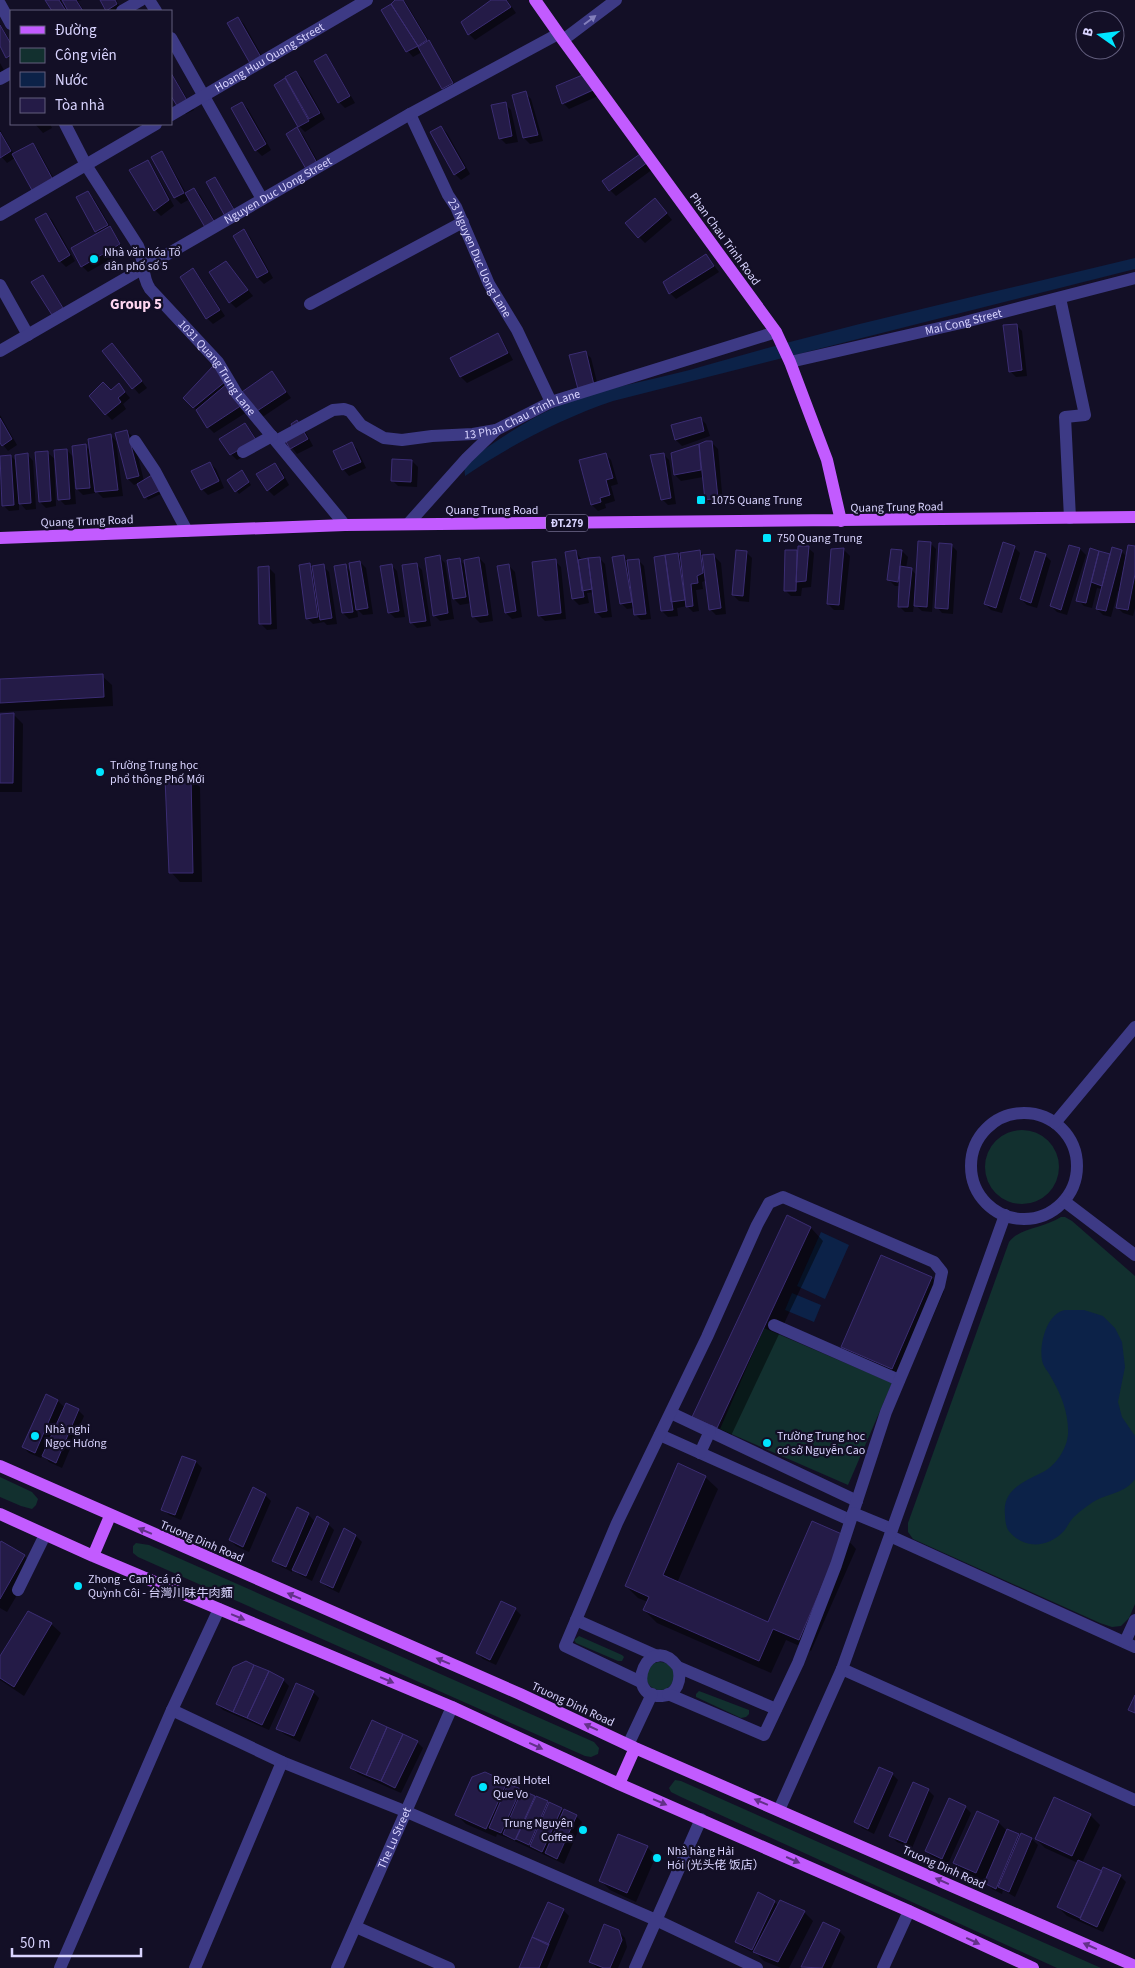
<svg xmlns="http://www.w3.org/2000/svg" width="1135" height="1968" font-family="'Source Sans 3','Noto Sans SC',sans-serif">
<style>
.green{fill:#12302f}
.water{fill:#0c2248}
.shadow{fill:#0007}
.building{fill:#241b47;stroke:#3b2d73}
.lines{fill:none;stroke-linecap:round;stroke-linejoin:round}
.minor{stroke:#3d3a85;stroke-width:12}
.major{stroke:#c25bff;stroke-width:12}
.oneway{fill:#837fbc}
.oneway2{fill:#623188}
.poi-dot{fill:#00e5ff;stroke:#130f26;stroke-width:2}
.labels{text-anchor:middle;stroke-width:4.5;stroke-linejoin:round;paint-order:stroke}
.shield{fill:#130f26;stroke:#9e99be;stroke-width:1}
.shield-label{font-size:11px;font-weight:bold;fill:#d9d4ff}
.street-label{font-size:12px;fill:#d9d4ff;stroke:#130f26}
.poi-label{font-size:12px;fill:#d9d4ff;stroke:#130f26;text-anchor:start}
.quarter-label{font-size:15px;font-weight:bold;fill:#ffd6f0;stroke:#130f26}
</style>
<rect width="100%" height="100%" fill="#130f26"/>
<!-- green -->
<path class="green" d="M985 1167a37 37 0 1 1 74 0a37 37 0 1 1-74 0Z
M 1061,1217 L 1065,1217 L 1072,1221 L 1135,1276 L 1135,1604 L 1129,1618 L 1121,1626 L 1112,1627 L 1100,1623 L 913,1539 L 908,1532 L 908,1523 L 1009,1242 C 1019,1228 1044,1228 1061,1217 Z
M 764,1328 L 892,1383 L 848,1485 L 720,1429 Z
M 0,1477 L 32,1492 L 38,1499 L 36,1505 L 32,1509 L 21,1506 L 0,1497 Z
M 136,1543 L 149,1545 L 594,1742 L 599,1748 L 598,1754 L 591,1757 L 585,1756 L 138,1557 L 133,1553 L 133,1546 Z
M 579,1636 L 622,1655 L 624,1657 L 622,1661 L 618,1661 L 576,1643 L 574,1640 Z
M646 1676a14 14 0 1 1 28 0a14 14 0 1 1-28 0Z
M 699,1691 L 749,1710 L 749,1714 L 746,1717 L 741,1718 L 696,1697 L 696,1694 Z
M 675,1780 L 681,1781 L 1101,1968 L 1057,1968 L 681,1797 L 671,1792 L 669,1788 Z"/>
<!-- water -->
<path class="water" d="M 1135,258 L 1135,269 L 613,401 C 560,419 511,445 465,476 L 464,463 C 498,440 531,416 568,402 C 613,385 661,379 707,365 C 848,324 992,293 1135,258 Z
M 821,1232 L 849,1245 L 825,1299 L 797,1286 Z
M 792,1293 L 821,1305 L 814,1322 L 785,1310 Z
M 1065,1310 L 1084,1310 L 1103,1316 L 1115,1328 L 1122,1342 L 1125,1367 L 1118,1402 L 1122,1417 L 1135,1436 L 1135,1479 C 1124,1494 1108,1493 1093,1502 C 1087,1506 1080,1511 1075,1516 C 1070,1520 1068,1526 1064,1531 C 1048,1548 1023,1550 1008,1530 C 1006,1526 1005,1520 1005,1515 C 1002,1490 1023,1482 1041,1473 C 1055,1467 1067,1449 1068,1434 C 1069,1414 1061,1394 1051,1377 C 1048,1371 1043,1367 1042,1360 C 1039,1344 1047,1313 1065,1310 Z"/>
<!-- shadow -->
<path class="shadow" d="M 47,0 L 61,0 L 63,5 L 65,3 L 63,0 L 82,0 L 78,1 L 84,11 L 53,11 Z
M 102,0 L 116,0 L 122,10 L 109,11 Z
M 397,0 L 403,0 L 406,3 L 458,89 L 449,94 L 443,88 L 422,52 L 413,57 L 408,51 Z
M 494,0 L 507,0 L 516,13 L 475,40 L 469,34 Z
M 238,18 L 244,24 L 267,65 L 258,71 Z
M 0,24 L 11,42 L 11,61 L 0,44 Z
M 325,56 L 331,62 L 355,103 L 345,108 L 339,102 L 316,61 Z
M 0,63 L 8,77 L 0,81 Z
M 171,72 L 194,110 L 186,114 L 180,109 L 171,93 Z
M 296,72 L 302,78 L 325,119 L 305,132 L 299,126 L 275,85 Z
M 603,86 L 607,92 L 569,109 L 563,103 L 565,101 L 565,104 Z
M 525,93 L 531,99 L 543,141 L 530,144 L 524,138 Z
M 242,103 L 248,109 L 271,150 L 262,156 L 256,150 Z
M 505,104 L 511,110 L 518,142 L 506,144 L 500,138 Z
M 35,124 L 50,124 L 52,128 L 43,133 Z
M 441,127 L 447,133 L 470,174 L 461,180 L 455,174 Z
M 297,129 L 303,135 L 322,169 L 288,134 Z
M 0,130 L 14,154 L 33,144 L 38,150 L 58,186 L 15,158 L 7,163 L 0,155 Z
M 161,153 L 167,159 L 186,193 L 194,189 L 200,195 L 220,230 L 190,199 L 181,204 L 175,198 L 153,158 Z
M 640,156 L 653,169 L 616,196 L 610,190 Z
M 147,162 L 153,168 L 174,206 L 161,216 L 155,210 L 131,170 Z
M 214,179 L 220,185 L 241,219 L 227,218 Z
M 88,193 L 94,199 L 125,251 L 88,272 L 82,266 L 98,234 L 96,231 Z
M 661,206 L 672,220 L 645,243 L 639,237 Z
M 46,214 L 52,220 L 75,261 L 66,267 L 60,261 Z
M 244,231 L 250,237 L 273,278 L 264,284 L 258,278 L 235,236 Z
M 706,255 L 719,272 L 676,299 L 670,293 Z
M 226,263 L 253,296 L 236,308 L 230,302 Z
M 193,270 L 199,276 L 225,316 L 213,324 L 207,318 Z
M 42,277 L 48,283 L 68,315 L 53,314 Z
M 1016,325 L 1022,331 L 1027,376 L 1016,377 L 1010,371 Z
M 497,335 L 503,341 L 513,360 L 467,383 L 461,377 L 452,358 Z
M 103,351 L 118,351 L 147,388 L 139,394 Z
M 585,352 L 591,358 L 599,390 L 585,394 Z
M 213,368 L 247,412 L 214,433 L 208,427 L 199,412 L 185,398 Z
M 272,372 L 291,398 L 261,418 L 255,412 Z
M 119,385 L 130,398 L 123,404 L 126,409 L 112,420 L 106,414 L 111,392 Z
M 0,415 L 17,445 L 8,451 L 0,441 Z
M 700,418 L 706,424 L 710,436 L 682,446 L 676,440 Z
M 245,425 L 251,431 L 261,447 L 237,460 L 231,454 Z
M 303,427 L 313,446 L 297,454 L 284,437 Z
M 127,431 L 133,437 L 144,481 L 163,493 L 148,500 L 138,483 L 134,485 L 128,479 Z
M 110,435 L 116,441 L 123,496 L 103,498 L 95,490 L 95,493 L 83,495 L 77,489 L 76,480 L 74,480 L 76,504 L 65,505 L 59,499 L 67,450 L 74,458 L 85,446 L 91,451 Z
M 351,443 L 357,449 L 366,468 L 349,476 L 344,470 L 335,451 Z
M 706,443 L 712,443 L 718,449 L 723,504 L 712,505 L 706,499 L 703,477 L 681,481 L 675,475 L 672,454 Z
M 48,453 L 56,460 L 54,461 L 56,506 L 46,508 L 40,502 Z
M 605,454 L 611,460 L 618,484 L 611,486 L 615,501 L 605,504 L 606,508 L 598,511 L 592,505 Z
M 663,454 L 669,460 L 676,504 L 668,505 L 662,499 Z
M 28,455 L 33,461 L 36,509 L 26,510 L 19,502 L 19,510 L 9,511 L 3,505 L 0,457 L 11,456 L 17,462 Z
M 412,461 L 418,467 L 417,487 L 398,486 L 392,480 Z
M 210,463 L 216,469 L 224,488 L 208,495 L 202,489 Z
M 275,464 L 281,470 L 289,485 L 274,496 L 268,490 Z
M 242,472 L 251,485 L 239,494 L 229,481 Z
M 930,543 L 936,549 L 932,612 L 922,611 L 914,604 L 913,612 L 905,612 L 899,606 L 900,586 L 895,586 L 889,580 L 902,551 L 908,557 L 906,568 L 911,569 L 917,576 Z
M 951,545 L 957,551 L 953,614 L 942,613 L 937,607 Z
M 1070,546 L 1080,549 L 1086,555 L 1067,615 L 1057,612 L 1051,606 Z
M 1014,547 L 1020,553 L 1002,613 L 991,610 L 985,604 Z
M 1135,547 L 1135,608 L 1133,616 L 1123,613 L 1117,607 L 1120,591 L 1118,591 L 1111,617 L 1103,615 L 1097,609 L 1102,589 L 1097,588 L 1092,608 L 1084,606 L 1078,600 L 1090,550 L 1111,556 L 1121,551 L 1127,557 Z
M 808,548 L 814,553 L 811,587 L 802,588 L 801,596 L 791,596 L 785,590 L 786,551 L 798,552 Z
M 844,550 L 850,556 L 844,610 L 834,610 L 828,604 Z
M 700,551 L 704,556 L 713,555 L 721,563 L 726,614 L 716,615 L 710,609 L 707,580 L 702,582 L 703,589 L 696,590 L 699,611 L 693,612 L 687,606 L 677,608 L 678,616 L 668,617 L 662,611 L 678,554 L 682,559 Z
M 576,552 L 582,560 L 599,558 L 605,564 L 612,617 L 602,618 L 596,612 L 594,592 L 587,593 L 589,603 L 579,605 L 573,599 Z
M 746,552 L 752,558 L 749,602 L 739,601 L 733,595 Z
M 1045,555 L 1051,561 L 1037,608 L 1027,605 L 1021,599 Z
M 624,556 L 628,561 L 638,560 L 644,566 L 651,619 L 641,620 L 635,614 L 634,608 L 627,609 L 621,603 Z
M 439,557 L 445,563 L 454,619 L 440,621 L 434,615 Z
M 479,558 L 485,564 L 493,621 L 480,623 L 474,617 L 471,603 L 460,605 L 454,599 L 459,560 L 466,566 Z
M 555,561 L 561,567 L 566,619 L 545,621 L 539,615 Z
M 360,562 L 366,568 L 373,614 L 363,615 L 357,609 L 358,617 L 349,619 L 343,613 L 345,566 L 351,572 Z
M 416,564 L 422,570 L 431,626 L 417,628 L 411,622 Z
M 310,565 L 312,567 L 323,566 L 329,572 L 337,624 L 327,625 L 324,622 L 313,624 L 307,618 Z
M 391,565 L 397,571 L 405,617 L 395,618 L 389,612 Z
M 509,566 L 515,572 L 522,617 L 512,619 L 506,613 Z
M 269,568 L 275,574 L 277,629 L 267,630 L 261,624 Z
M 102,676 L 112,685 L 113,706 L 0,712 L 0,681 Z
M 13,714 L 23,724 L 22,792 L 0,792 L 0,715 Z
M 191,778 L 200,787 L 202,882 L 180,882 L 171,872 Z
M 788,1217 L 811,1228 L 823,1241 L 729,1440 L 706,1429 Z
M 882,1256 L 932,1278 L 944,1291 L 905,1381 L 855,1359 L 843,1346 Z
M 58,1401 L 65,1408 L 78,1410 L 84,1416 L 62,1468 L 49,1462 L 43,1455 L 41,1458 L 29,1453 L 23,1447 Z
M 183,1458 L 196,1462 L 202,1468 L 181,1520 L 169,1515 L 163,1509 Z
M 705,1477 L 718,1489 L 677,1583 L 769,1623 L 844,1536 L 856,1549 L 811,1651 L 786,1640 L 771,1673 L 657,1623 L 644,1610 L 648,1602 L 638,1598 L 626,1586 Z
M 265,1495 L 271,1501 L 249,1552 L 236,1546 L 230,1540 Z
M 308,1514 L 315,1522 L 328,1524 L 334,1530 L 312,1581 L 300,1575 L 293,1569 L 292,1572 L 280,1566 L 274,1560 Z
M 356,1536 L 362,1542 L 339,1593 L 327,1587 L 321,1581 Z
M 1,1543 L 24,1556 L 34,1566 L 7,1612 L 0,1608 Z
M 515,1609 L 521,1615 L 496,1665 L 483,1659 L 477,1653 Z
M 51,1624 L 61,1633 L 24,1696 L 0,1680 L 0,1659 Z
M 283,1680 L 289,1686 L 269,1730 L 223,1710 L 217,1704 Z
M 313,1692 L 319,1698 L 300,1742 L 284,1734 L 278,1728 Z
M 417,1742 L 423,1748 L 401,1793 L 358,1774 L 352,1768 Z
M 892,1774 L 898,1780 L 874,1834 L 862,1828 L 856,1822 Z
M 506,1783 L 522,1793 L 576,1816 L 582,1822 L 564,1864 L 508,1838 L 497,1834 L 496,1837 L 466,1824 L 457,1815 Z
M 928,1790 L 934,1796 L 912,1848 L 897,1842 L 891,1836 Z
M 1055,1799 L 1090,1815 L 1100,1825 L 1082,1863 L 1101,1872 L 1120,1876 L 1126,1882 L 1103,1932 L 1067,1916 L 1058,1907 L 1078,1863 L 1045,1848 L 1036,1839 Z
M 965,1807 L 971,1813 L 948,1864 L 932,1857 L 926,1851 Z
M 998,1822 L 1007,1831 L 1020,1837 L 1032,1839 L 1038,1845 L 1015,1897 L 1003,1890 L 1002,1894 L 992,1889 L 986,1882 L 964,1872 L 955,1863 Z
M 647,1847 L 656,1856 L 636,1902 L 610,1890 L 600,1880 Z
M 774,1902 L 779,1906 L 804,1912 L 813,1921 L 789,1968 L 781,1968 L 764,1961 L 758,1955 L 742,1947 L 736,1941 Z
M 563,1910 L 569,1916 L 547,1968 L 520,1968 Z
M 618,1931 L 625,1938 L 627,1947 L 618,1968 L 597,1968 L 591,1962 Z
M 839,1931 L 845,1937 L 831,1968 L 804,1968 L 803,1967 Z"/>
<!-- building -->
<path class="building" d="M 45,0 L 59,0 L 66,11 L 52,11 Z
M 62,0 L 76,0 L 83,11 L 68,11 Z
M 100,0 L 115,0 L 117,4 L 106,11 Z
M 395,0 L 403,0 L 427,40 L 418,46 L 391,4 Z
M 491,0 L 506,0 L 511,7 L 468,35 L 461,22 Z
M 391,4 L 418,46 L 406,52 L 381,10 Z
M 238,17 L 262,59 L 251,65 L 227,23 Z
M 0,25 L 11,44 L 11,55 L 6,58 L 0,46 Z
M 429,40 L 453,83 L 442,89 L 418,47 Z
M 326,54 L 350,96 L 338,103 L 314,61 Z
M 296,71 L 320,113 L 309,119 L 285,77 Z
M 592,71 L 602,86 L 562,104 L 556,86 Z
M 171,73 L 189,104 L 179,109 L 171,96 Z
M 285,78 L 309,121 L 298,127 L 274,85 Z
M 526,91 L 538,135 L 523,138 L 512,95 Z
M 242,102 L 266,144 L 255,151 L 231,108 Z
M 506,102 L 512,136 L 499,139 L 491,105 Z
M 441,126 L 465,168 L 454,175 L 430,132 Z
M 297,127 L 317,163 L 306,169 L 286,134 Z
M 0,132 L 11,151 L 0,158 Z
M 33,143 L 53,180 L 33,192 L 12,154 Z
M 162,151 L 184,193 L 174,198 L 151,157 Z
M 640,154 L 648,162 L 609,191 L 602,181 Z
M 148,160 L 169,200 L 154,211 L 129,170 Z
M 215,177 L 236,213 L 226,218 L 206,182 Z
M 194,188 L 215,223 L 206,229 L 185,193 Z
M 88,191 L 108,225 L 95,232 L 76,197 Z
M 655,198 L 667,213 L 638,238 L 625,223 Z
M 46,213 L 70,255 L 59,262 L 35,219 Z
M 110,226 L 120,244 L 81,267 L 71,248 Z
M 244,229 L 268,272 L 257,278 L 233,236 Z
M 706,254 L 714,266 L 669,294 L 663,282 Z
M 226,261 L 248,290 L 229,303 L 209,272 Z
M 193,268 L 220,310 L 206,319 L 180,277 Z
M 43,275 L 63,308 L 52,315 L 31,282 Z
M 1017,324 L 1022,370 L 1009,372 L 1003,325 Z
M 498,333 L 508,353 L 460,377 L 450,358 Z
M 112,343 L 142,381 L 132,389 L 102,351 Z
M 586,351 L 594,385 L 578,389 L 569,355 Z
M 213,366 L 226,381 L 193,408 L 183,398 Z
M 272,371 L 286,392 L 254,413 L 239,394 Z
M 103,382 L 111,390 L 119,383 L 125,392 L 118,398 L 121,402 L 105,415 L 89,396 Z
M 228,383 L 242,405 L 207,428 L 196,410 Z
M 701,417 L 704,431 L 675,440 L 671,425 Z
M 0,418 L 12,439 L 2,446 L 0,443 Z
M 297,420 L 308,439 L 290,449 L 283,436 L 294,430 L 291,424 Z
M 245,423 L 256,440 L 230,455 L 219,439 Z
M 127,430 L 139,476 L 127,479 L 115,433 Z
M 111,434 L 118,490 L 95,492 L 88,439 Z
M 706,441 L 712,441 L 718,498 L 705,500 L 699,444 Z
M 352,442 L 361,462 L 342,470 L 333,451 Z
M 86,444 L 90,488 L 76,489 L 72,446 Z
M 699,444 L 701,470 L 674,475 L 671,453 Z
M 67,449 L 70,499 L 58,500 L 54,450 Z
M 48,451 L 51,501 L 39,502 L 35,452 Z
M 28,453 L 31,503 L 19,504 L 15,455 Z
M 606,453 L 613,478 L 606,480 L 610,495 L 600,498 L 601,502 L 591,505 L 579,460 Z
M 664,453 L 671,498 L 661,500 L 650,455 Z
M 11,455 L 14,505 L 2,506 L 0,456 Z
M 392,459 L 412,460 L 411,482 L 391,481 Z
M 210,462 L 219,481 L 201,490 L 191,471 Z
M 275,463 L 284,478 L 267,491 L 256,474 Z
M 242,470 L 249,482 L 235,492 L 227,480 Z
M 152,475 L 161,490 L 144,498 L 137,484 Z
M 918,541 L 931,542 L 927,607 L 914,606 Z
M 1003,542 L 1015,546 L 996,608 L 984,604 Z
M 939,543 L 952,544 L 948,609 L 935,608 Z
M 1069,545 L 1080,548 L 1061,610 L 1050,606 Z
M 1128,545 L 1135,546 L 1135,574 L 1128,610 L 1116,608 Z
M 798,546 L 809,546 L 806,581 L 796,582 Z
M 1112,547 L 1122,550 L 1106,611 L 1096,609 Z
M 844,548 L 839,605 L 827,604 L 831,549 Z
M 1090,548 L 1099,551 L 1086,603 L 1076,601 Z
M 891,549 L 902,550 L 898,582 L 887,580 Z
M 576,550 L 584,597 L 572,599 L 565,552 Z
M 700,550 L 703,573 L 697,576 L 698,583 L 691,584 L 693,606 L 686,607 L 680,553 Z
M 736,550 L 747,551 L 743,596 L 732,595 Z
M 785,550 L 797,550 L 796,591 L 784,591 Z
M 1035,551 L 1046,554 L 1031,603 L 1020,599 Z
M 1099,551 L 1110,554 L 1102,586 L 1091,582 Z
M 678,553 L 685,600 L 671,602 L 665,555 Z
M 714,554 L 721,608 L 709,610 L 702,555 Z
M 440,555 L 448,613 L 433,616 L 425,558 Z
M 624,555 L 632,602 L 620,604 L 612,557 Z
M 665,555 L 673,610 L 661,611 L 654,557 Z
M 479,557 L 488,615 L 472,617 L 464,560 Z
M 600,557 L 607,611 L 595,613 L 588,558 Z
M 460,558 L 466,597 L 453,599 L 447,560 Z
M 588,558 L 592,589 L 582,591 L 578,560 Z
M 556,559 L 561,613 L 538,616 L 532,562 Z
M 639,559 L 646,614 L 634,615 L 627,560 Z
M 360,561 L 368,608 L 356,610 L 349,563 Z
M 310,563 L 318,617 L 306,619 L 299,565 Z
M 417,563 L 426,621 L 410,623 L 402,565 Z
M 324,564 L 332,618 L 320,620 L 312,566 Z
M 346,564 L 353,612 L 342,613 L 334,566 Z
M 392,564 L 399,611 L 388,613 L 380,566 Z
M 509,564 L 516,611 L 505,613 L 497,566 Z
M 269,566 L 271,624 L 259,624 L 258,567 Z
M 900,566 L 912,568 L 908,607 L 898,607 Z
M 103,674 L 104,697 L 0,703 L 0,679 Z
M 14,713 L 13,783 L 0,783 L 0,714 Z
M 191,777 L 193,873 L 169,873 L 165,778 Z
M 787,1215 L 811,1227 L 717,1428 L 692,1417 Z
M 881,1255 L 932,1277 L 892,1369 L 841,1347 Z
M 46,1394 L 58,1400 L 35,1453 L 22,1447 Z
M 66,1403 L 79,1409 L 56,1463 L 42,1456 Z
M 182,1456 L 196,1461 L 175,1515 L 161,1510 Z
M 678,1463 L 706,1476 L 663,1575 L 768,1622 L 812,1521 L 844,1535 L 799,1640 L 773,1629 L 759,1661 L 643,1610 L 649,1597 L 625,1586 Z
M 253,1487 L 266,1494 L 243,1547 L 229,1540 Z
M 297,1507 L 309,1513 L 286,1567 L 272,1561 Z
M 317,1516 L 329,1523 L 306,1576 L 292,1570 Z
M 344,1528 L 356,1535 L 333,1588 L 320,1582 Z
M 1,1541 L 25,1555 L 0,1599 L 0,1543 Z
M 501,1601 L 516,1608 L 490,1660 L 476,1653 Z
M 28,1611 L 52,1623 L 14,1687 L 0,1678 L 0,1656 Z
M 246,1661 L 254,1665 L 233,1712 L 216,1704 L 233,1667 Z
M 254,1665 L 269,1671 L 247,1718 L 233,1712 Z
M 269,1671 L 284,1679 L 262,1725 L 247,1718 Z
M 296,1683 L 314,1691 L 294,1736 L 276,1729 Z
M 1135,1695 L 1135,1713 L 1128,1710 Z
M 372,1720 L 387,1727 L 366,1775 L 350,1768 Z
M 387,1727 L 403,1734 L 381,1781 L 366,1775 Z
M 403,1734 L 418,1741 L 395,1788 L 381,1781 Z
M 879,1767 L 893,1773 L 868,1829 L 854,1822 Z
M 485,1772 L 507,1782 L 486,1829 L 455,1815 L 472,1777 Z
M 913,1782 L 929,1789 L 906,1843 L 889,1836 Z
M 508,1784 L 521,1789 L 501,1833 L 489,1828 Z
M 522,1790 L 535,1796 L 515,1840 L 503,1834 Z
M 536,1796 L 548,1801 L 529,1845 L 516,1839 Z
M 1054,1797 L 1091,1814 L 1072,1856 L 1035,1839 Z
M 949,1798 L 966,1806 L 942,1859 L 925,1851 Z
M 549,1802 L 562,1808 L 542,1852 L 530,1846 Z
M 564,1809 L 577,1815 L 557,1859 L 545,1853 Z
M 977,1811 L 999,1821 L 976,1873 L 953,1863 Z
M 1007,1829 L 1019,1834 L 996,1889 L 984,1883 Z
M 1021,1833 L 1032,1838 L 1009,1892 L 998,1887 Z
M 618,1834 L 648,1846 L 627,1893 L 599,1881 Z
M 1078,1860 L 1102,1871 L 1080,1918 L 1057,1907 Z
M 1103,1867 L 1121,1875 L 1097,1927 L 1080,1919 Z
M 758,1892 L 775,1901 L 752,1950 L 735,1942 Z
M 780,1900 L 805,1911 L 778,1962 L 753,1952 Z
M 548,1902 L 564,1909 L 548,1945 L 532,1937 Z
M 823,1922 L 840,1930 L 822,1968 L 801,1967 Z
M 604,1924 L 619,1930 L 622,1940 L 610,1968 L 604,1968 L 589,1962 Z
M 532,1937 L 549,1944 L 539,1968 L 519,1968 Z"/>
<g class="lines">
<!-- minor -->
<g class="minor">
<path d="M 149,0 L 156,11"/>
<path d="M 0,4 L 11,24"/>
<path d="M 122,11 L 141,0"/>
<path d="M 171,38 L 262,199"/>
<path d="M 563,40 L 616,0"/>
<path d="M 0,79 L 11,73"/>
<path id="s1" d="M 410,114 L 448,195 L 456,207 L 489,284 L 517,330 L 551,402"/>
<path id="s2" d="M 171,115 L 367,0"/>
<path id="s3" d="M 65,124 L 86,165 L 138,246 C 145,260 141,276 150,289 L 218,362 L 237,394 L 345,525"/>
<path d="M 0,215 L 156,124"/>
<path d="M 0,285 L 28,335"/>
<path d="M 1060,298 L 1085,415 L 1065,417 L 1070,518"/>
<path d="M 310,304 L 463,222"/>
<path id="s4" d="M 0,351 L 410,114 L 558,34"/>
<path id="s5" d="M 790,362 L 961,323 L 1135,278"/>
<path d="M 135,441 L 155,471 L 187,531"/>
<path id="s6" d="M 276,441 L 333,410 L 344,409 L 350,411 L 361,425 L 384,438 L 402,440 L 432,436 L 473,434 L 496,430 L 551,402 L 776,332"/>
<path d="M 243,452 L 272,436"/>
<path d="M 408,524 L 467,458 L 496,430"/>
<circle cx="1024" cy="1166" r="53"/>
<path d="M 1055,1123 L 1135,1027"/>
<path d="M 1064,1201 L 1135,1255"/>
<path d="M 774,1325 L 899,1380"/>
<path d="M 671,1413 L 857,1501"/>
<path d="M 660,1435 L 850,1520"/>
<path d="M 700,1453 L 710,1431"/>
<path d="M 890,1536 L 1135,1647"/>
<path d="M 18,1590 L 45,1535"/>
<path d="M 576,1620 L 657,1656"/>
<path d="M 1125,1642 L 1135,1620"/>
<path d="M 678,1667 C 682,1680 677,1695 662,1696 C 621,1698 649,1628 678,1667 L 776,1709"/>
<path d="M 842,1669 L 1135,1800"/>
<path d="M 641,1682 L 565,1646 L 617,1523 L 707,1337 L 757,1225 L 769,1203 L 783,1197 L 934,1262 L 942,1272 L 939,1286 L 886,1412 L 853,1513"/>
<path d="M 668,1694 L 764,1735 L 798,1663 L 836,1565 L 853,1513 L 892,1529"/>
<path d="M 172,1710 L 282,1762 L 407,1812 L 656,1920 L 757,1968"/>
<path d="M 628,1745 L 652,1694"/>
<path d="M 779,1810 L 842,1669 L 1005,1215"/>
<path d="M 356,1927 L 449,1968"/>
<path d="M 60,1968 L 172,1710 L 219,1609"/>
<path d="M 195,1968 L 282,1762"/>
<path id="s7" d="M 337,1968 L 452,1707"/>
<path d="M 635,1968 L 701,1819"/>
<path d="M 883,1968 L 909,1911"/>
</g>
<!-- major -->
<path class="major" d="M 535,0 L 563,40 L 776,332 L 790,362 L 827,460 L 841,521
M 0,538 L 345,525 L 1135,517
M 0,1466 L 520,1694 L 635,1748 L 1135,1966
M 0,1514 L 93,1556 L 452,1707 L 619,1784 L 909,1911 L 1033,1968
M 93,1556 L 110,1516
M 619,1784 L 635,1748"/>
</g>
<!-- one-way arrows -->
<defs><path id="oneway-solid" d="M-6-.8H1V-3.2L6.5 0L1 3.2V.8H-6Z" transform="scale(1.25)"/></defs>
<use class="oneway" href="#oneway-solid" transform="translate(590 20) rotate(-37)"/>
<g class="oneway2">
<use href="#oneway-solid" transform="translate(145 1531) rotate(-157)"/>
<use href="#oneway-solid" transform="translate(294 1596) rotate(-157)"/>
<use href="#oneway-solid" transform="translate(238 1617) rotate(23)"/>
<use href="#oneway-solid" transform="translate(443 1661) rotate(-157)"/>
<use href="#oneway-solid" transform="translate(387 1680) rotate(23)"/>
<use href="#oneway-solid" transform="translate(591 1727) rotate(-155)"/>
<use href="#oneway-solid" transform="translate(536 1746) rotate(25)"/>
<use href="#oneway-solid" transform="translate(660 1802) rotate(23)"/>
<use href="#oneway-solid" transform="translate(761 1802) rotate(-157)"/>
<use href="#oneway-solid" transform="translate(793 1860) rotate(24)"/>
<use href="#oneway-solid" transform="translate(942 1881) rotate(-156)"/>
<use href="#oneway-solid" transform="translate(973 1941) rotate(25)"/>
<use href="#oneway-solid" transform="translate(1090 1946) rotate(-156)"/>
</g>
<!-- markers -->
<g class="poi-dot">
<circle cx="94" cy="259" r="5"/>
<rect x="696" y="495" width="10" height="10" rx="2.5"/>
<rect x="762" y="533" width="10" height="10" rx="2.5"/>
<circle cx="100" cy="772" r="5"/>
<circle cx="35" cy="1436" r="5"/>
<circle cx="767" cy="1443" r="5"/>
<circle cx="78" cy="1586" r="5"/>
<circle cx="483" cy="1787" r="5"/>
<circle cx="583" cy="1830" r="5"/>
<circle cx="657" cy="1858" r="5"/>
</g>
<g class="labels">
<!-- shield labels -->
<rect class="shield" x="546" y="514.5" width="42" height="17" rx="4"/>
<g class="shield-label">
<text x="567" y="527">ĐT.279</text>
</g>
<!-- street labels -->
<g class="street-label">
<text dy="4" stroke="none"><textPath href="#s2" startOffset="114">Hoang Huu Quang Street</textPath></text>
<text dy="4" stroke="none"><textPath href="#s4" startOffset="321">Nguyen Duc Uong Street</textPath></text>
<text transform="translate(725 239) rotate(54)" y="4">Phan Chau Trinh Road</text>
<text dy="4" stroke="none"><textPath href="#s1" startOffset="160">23 Nguyen Duc Uong Lane</textPath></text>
<text dy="4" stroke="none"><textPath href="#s5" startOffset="178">Mai Cong Street</textPath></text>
<text dy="4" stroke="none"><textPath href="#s3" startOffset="291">1031 Quang Trung Lane</textPath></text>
<text dy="4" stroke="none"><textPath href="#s6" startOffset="269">13 Phan Chau Trinh Lane</textPath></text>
<text transform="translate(897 507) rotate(-1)" y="4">Quang Trung Road</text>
<text x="492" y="514">Quang Trung Road</text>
<text transform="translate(87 521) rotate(-2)" y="4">Quang Trung Road</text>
<text transform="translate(202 1541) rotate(23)" y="4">Truong Dinh Road</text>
<text transform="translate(573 1704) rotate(25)" y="4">Truong Dinh Road</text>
<text dy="4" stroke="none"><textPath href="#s7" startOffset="142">The Lu Street</textPath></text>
<text transform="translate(944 1867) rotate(24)" y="4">Truong Dinh Road</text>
</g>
<!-- poi labels -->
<g class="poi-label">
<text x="104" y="256">Nhà văn hóa Tổ<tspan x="104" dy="14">dân phố số 5</tspan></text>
<text x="711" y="504">1075 Quang Trung</text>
<text x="777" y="542">750 Quang Trung</text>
<text x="110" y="769">Trường Trung học<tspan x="110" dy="14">phổ thông Phố Mới</tspan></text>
<text x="45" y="1433">Nhà nghỉ<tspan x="45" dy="14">Ngọc Hương</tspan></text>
<text x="777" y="1440">Trường Trung học<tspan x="777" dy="14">cơ sở Nguyễn Cao</tspan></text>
<text x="88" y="1583">Zhong - Canh cá rô<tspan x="88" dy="14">Quỳnh Côi - 台灣川味牛肉麵</tspan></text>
<text x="493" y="1784">Royal Hotel<tspan x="493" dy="14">Que Vo</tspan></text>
<text x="573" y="1827" text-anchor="end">Trung Nguyên<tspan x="573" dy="14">Coffee</tspan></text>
<text x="667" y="1855">Nhà hàng Hải<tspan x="667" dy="14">Hói (光头佬 饭店）</tspan></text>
</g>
<!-- quarter labels -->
<g class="quarter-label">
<text x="136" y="309">Group 5</text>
</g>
</g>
<!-- legend -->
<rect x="10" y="10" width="162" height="115" fill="#130f26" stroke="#625e7d"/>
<rect x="20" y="26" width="25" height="8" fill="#c25bff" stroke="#625e7d"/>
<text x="55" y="35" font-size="15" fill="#d9d4ff">Đường</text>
<rect x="20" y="48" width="25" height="15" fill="#12302f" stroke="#625e7d"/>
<text x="55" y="60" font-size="15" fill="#d9d4ff">Công viên</text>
<rect x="20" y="72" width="25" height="15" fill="#0c2248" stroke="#625e7d"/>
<text x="55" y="85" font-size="15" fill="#d9d4ff">Nước</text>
<rect x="20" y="98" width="25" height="15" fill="#241b47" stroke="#625e7d"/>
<text x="55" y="110" font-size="15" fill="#d9d4ff">Tòa nhà</text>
<!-- north arrow -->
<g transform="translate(1100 35) rotate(284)"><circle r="24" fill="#130f26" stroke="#625e7d"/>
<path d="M0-4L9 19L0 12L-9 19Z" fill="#00e5ff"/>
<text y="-8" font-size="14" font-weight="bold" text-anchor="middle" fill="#d9d4ff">B</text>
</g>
<!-- scale -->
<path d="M12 1948v8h129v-8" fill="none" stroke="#d9d4ff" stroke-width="2.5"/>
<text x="20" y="1948" font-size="15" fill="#d9d4ff" stroke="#130f26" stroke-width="4" paint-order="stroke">50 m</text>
</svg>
